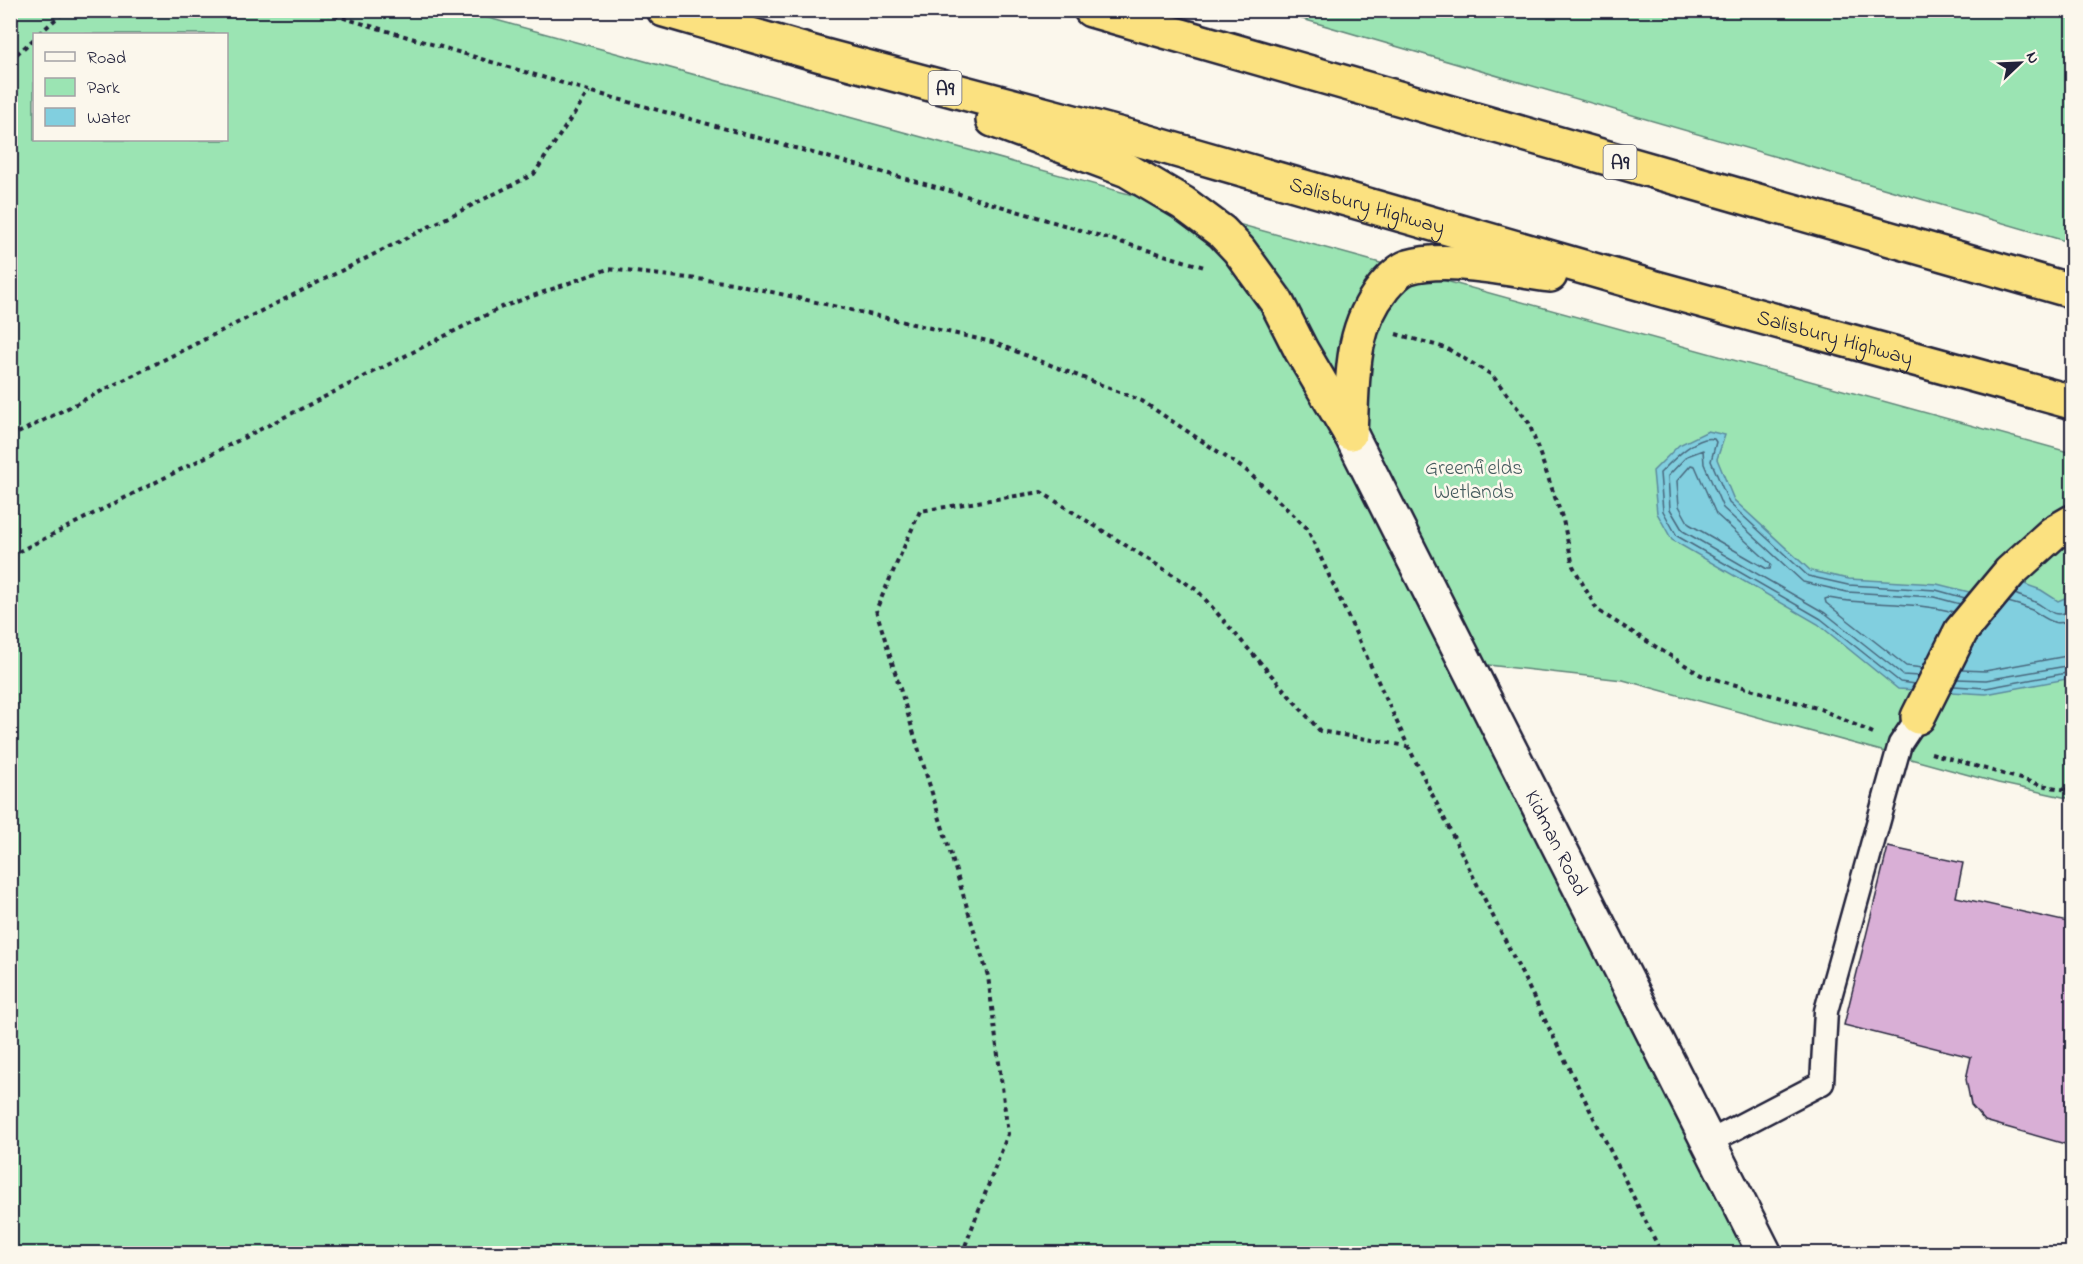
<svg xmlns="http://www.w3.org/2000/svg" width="2083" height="1264" font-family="'Indie Flower',sans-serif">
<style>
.green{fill:#9be4b3;stroke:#5e8377;stroke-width:1.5;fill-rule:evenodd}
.water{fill:#81cfdf;stroke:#5b8a9d;stroke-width:1.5}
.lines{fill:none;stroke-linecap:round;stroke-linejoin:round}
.shore{stroke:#48677d;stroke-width:1.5}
.building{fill:#d9afd6;stroke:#22223b;stroke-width:1.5}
.lane-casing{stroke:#22223b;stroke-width:27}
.street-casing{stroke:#22223b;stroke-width:38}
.highway-casing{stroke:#22223b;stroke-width:38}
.path{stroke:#22223b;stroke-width:4;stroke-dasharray:4.5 4.5;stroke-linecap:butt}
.lane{stroke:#fbf7ec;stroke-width:22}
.street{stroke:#fbf7ec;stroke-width:33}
.highway{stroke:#fbe180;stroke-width:33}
.labels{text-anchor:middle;stroke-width:5;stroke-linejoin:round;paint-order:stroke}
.shield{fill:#fbf7ec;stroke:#636270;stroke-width:1.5}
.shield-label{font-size:20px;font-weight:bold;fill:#22223b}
.street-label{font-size:21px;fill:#22223b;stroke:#fbf7ec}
.park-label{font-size:21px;fill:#465c5f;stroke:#fbf7ec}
</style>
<rect width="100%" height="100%" fill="#fbf7ec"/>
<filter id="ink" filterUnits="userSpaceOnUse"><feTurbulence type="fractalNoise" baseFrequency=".0167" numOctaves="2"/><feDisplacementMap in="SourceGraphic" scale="12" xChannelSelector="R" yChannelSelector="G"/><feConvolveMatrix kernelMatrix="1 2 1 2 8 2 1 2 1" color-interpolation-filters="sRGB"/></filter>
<g filter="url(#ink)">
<!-- green -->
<path class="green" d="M 10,11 L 463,11 L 2072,453 L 2072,799 L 1998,783 L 1623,680 L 1469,663 L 1764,1253 L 11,1253 ZM 34,34 L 226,34 L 226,140 L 34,140 Z
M 1275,11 L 2072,11 L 2072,243 Z"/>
<!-- water -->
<path class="water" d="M 1708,431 L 1725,435 L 1717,459 L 1734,500 L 1811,571 L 1849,579 L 1937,584 L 1973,593 L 2008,578 L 2041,590 L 2058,601 L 2072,595 L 2072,678 L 1986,694 L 1898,689 L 1818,624 L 1672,540 L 1657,513 L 1653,471 L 1679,445 Z"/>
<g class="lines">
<!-- shore -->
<path class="shore" d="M 1691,465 L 1695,466 L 1716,514 L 1771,564 L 1770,569 L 1767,569 L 1689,524 L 1679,506 L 1677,481 Z
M 2015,594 C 2021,597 2027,598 2033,601 C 2051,609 2051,620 2072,610
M 2008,602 C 2016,604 2025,607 2032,610 C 2047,619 2055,628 2072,619
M 1923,668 L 1906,666 L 1826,603 L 1825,599 L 1828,598 C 1870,606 1913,601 1954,612
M 1962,670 L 1985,671 L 2072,655
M 1918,676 L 1903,675 L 1825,613 L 1683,531 L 1670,509 L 1668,476 L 1687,456 L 1703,450 L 1704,464 L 1723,508 L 1803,582 L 1847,592 L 1934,597 L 1960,604
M 1957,679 L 1986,680 L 2072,665
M 1915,684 L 1900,682 L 1821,619 L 1677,536 L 1663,511 L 1660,473 C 1672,461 1696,435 1714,439 L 1716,442 L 1711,461 L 1729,503 L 1808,576 L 1848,585 L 1936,590 L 1965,598
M 1954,686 L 1986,688 L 2072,672"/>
</g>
<!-- building -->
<path class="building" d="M 1888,847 L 1963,863 L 1956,897 L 2072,923 L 2072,1146 L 1985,1121 L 1971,1105 L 1966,1079 L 1971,1057 L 1844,1025 Z"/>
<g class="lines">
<!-- lane casing -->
<g class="lane-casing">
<path id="lane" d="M 1709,1142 L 1822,1083 L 1826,1011 L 1900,744 L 1918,717"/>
</g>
<!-- street casing -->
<g class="street-casing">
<g id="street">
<path id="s1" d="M 1350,433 L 1765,1254"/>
</g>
</g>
<!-- highway casing -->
<g class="highway-casing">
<g id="highway">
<path id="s2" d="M 664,10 L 821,55 L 1141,140 L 1656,288 L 2072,402"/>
<path d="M 1091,10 L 2072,291"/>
<path d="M 993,120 L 1127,170 L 1183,203 L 1222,232 L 1239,250 L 1276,301 L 1301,350 L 1350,433"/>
<path d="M 1350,433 C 1353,381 1349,330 1384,287 C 1390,280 1399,270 1408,267 C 1447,255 1510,270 1550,275"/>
<path d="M 1918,717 L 1961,631 L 2010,572 L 2053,533 L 2072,522"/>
</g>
</g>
<!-- path -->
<path class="path" d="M 317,10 L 589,91 L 943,189 L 1204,267
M 39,34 L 66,10
M 10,60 L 34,39
M 1396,334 L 1446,348 L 1492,375 L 1529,423 L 1563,520 L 1573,566 L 1597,610 L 1701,675 L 1820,709 L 1873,733
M 10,437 L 534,174 L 589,91
M 10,556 L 502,307 L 608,269 L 732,283 L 992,342 L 1142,401 L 1247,471 L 1307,528 L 1408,746 L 1662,1254
M 1931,753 L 2041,785 L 2072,791
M 962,1254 L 1008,1134 L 988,976 L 876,610 L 920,511 L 1041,492 L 1197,590 L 1320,731 L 1407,746"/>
<!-- lane -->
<use href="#lane" class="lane"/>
<!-- street -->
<use href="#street" class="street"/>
<!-- highway -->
<use href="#highway" class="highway"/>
</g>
</g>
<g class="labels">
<!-- shield labels -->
<g class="shield">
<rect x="928.5" y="71" width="33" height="34" rx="4.5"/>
<rect x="1603.5" y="145" width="33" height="34" rx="4.5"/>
</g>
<g class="shield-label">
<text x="945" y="95">A9</text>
<text x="1620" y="169">A9</text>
</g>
<!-- street labels -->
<g class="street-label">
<text dy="7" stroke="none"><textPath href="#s2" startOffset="730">Salisbury Highway</textPath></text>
<text dy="7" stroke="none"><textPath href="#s2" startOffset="1216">Salisbury Highway</textPath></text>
<text dy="7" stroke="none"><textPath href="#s1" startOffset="459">Kidman Road</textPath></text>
</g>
<!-- park labels -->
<g class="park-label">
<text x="1474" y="474">Greenfields<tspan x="1474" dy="24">Wetlands</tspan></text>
</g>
</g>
<!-- margin -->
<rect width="2083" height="1264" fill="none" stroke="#fbf7ec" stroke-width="36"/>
<rect x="18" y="18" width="2047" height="1228" fill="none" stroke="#22223b" stroke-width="2" filter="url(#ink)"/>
<!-- legend -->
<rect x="33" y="33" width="195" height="108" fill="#fbf7ec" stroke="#a4a2a5" stroke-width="1.5"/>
<rect x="45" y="52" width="30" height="9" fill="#fbf7ec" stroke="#a4a2a5" stroke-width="1.5"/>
<text x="87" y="63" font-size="18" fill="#22223b">Road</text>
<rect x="45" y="78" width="30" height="18" fill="#9be4b3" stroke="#a4a2a5" stroke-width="1.5"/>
<text x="87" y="93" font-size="18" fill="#22223b">Park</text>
<rect x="45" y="108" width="30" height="18" fill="#81cfdf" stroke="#a4a2a5" stroke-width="1.5"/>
<text x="87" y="123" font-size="18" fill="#22223b">Water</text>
<!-- north arrow -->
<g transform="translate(2020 63) rotate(67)" stroke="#fbf7ec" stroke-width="4.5" paint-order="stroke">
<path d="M0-4.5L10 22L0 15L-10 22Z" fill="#22223b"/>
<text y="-9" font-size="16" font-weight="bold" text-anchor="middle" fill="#22223b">N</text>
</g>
</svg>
